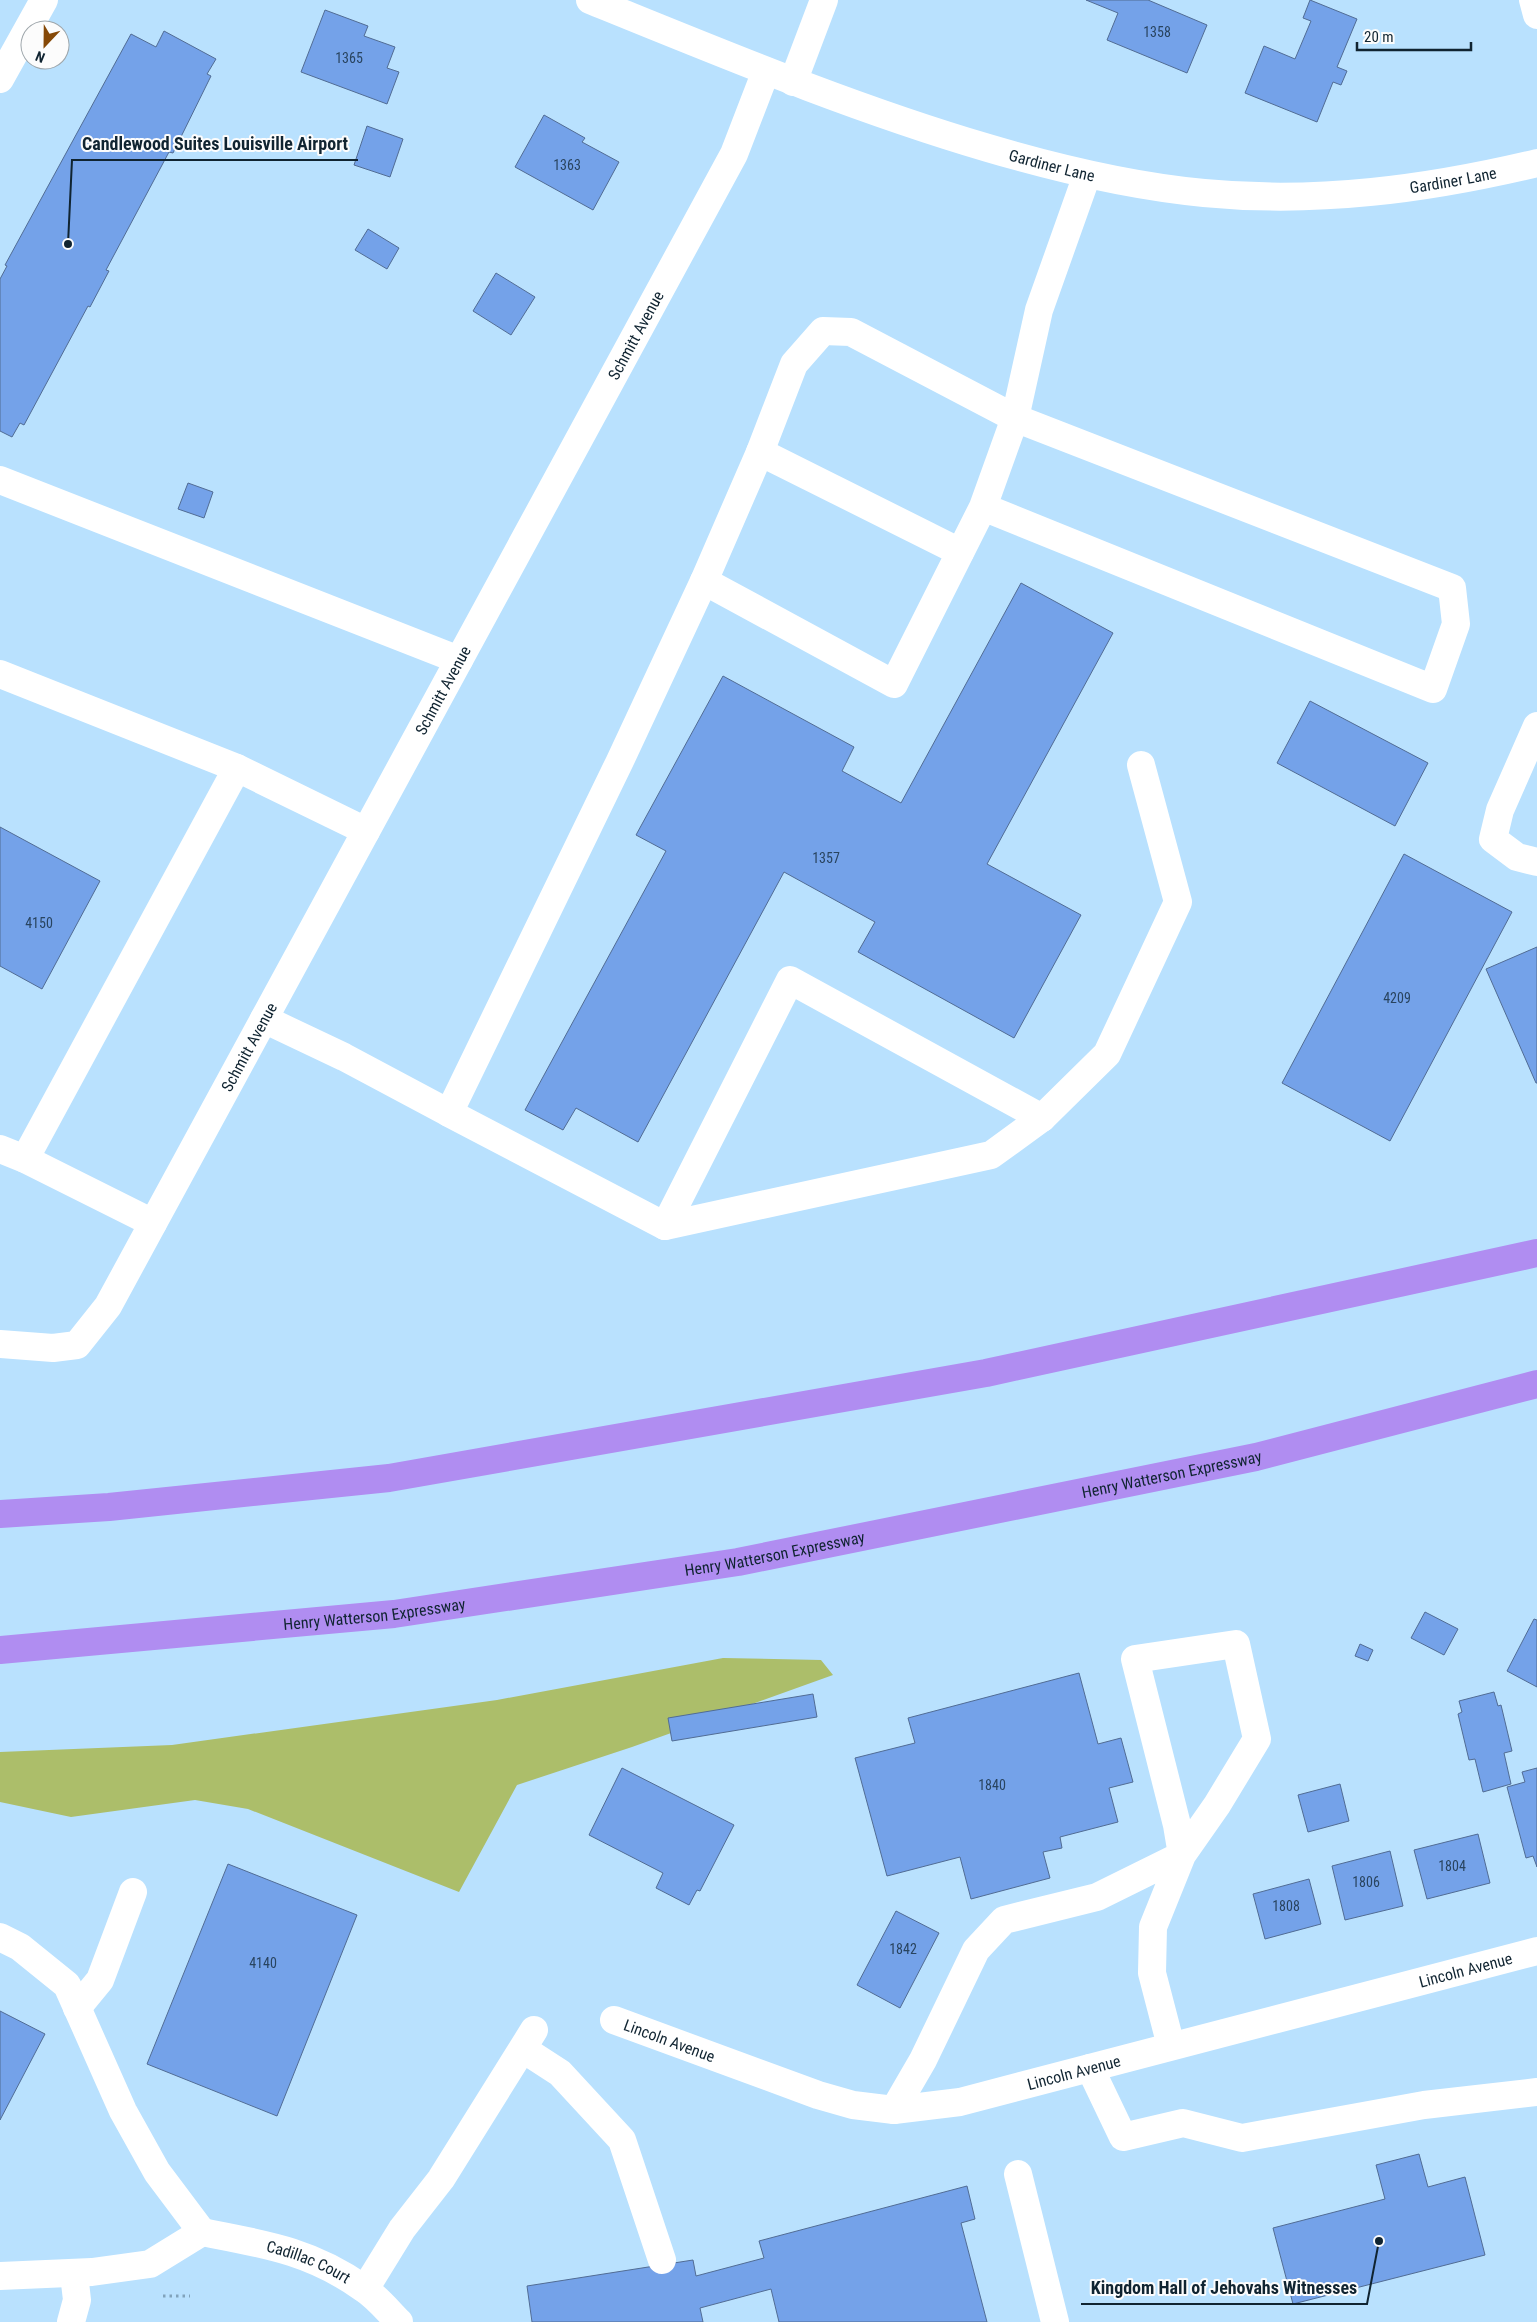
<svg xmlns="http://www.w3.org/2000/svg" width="1537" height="2322" font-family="'Roboto Condensed',sans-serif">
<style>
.green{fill:#acbe6a}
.building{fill:#74a2e9;stroke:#516c94}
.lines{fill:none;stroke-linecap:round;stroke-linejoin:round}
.path{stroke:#81a3bb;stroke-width:3;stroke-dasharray:2.5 4;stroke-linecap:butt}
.minor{stroke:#fff;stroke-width:28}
.highway{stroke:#b08df1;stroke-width:28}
.labels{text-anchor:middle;stroke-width:4;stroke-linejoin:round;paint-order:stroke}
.number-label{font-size:14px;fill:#29445f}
.street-label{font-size:16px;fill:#102431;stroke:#fcfcfc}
.leader{fill:none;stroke:#102431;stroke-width:2}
.callout-dot{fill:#102431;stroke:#fcfcfc;stroke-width:2}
.callout-label{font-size:18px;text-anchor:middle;font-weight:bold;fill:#102431;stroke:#fcfcfc;stroke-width:4;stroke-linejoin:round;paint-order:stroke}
</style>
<rect width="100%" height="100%" fill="#b9e1fe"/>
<!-- green -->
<path class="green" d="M 723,1658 L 821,1660 L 833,1675 L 632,1747 L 517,1785 L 459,1892 L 248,1809 L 195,1800 L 71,1817 L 0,1802 L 0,1752 L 172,1745 L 497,1700 Z"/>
<!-- building -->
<path class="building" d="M 1086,0 L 1148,0 L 1207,25 L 1187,73 L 1107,40 L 1118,13 Z
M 1310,0 L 1357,19 L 1337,67 L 1347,71 L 1341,85 L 1333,82 L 1317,122 L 1245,93 L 1264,46 L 1295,59 L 1311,21 L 1303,18 Z
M 325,10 L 368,26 L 364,36 L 395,47 L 387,68 L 399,72 L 387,104 L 301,72 Z
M 164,31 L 216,59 L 207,74 L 211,76 L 173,153 L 169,152 L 106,270 L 109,271 L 90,307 L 88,306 L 24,425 L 20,423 L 12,437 L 0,431 L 0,279 L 7,266 L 5,265 L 131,34 L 156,47 Z
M 544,115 L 585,138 L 582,142 L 619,162 L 593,210 L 515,167 Z
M 367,126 L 403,139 L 390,177 L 354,165 Z
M 368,229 L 399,248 L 387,269 L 355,250 Z
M 496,273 L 535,297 L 511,335 L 473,311 Z
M 188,483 L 213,492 L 204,518 L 178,509 Z
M 1021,583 L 1113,633 L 987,864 L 1081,915 L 1014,1038 L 858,952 L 875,922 L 784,872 L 638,1142 L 576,1108 L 563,1130 L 525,1110 L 666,851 L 636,835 L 723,676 L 854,747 L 842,771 L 901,803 Z
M 1310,701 L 1428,763 L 1395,826 L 1277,763 Z
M 0,827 L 100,881 L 42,989 L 0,966 Z
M 1404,854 L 1512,912 L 1390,1141 L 1282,1083 Z
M 1537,947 L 1537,1083 L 1536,1083 L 1486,969 Z
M 1425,1612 L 1458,1629 L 1444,1655 L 1411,1638 Z
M 1534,1619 L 1537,1620 L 1537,1687 L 1507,1671 Z
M 1360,1644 L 1373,1650 L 1368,1661 L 1355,1656 Z
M 1079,1673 L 1098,1744 L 1121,1738 L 1133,1782 L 1109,1788 L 1118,1822 L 1060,1837 L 1062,1848 L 1043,1852 L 1050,1878 L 971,1899 L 960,1857 L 887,1876 L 855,1758 L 915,1743 L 908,1718 Z
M 1494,1692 L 1498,1706 L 1501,1705 L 1512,1751 L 1504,1753 L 1511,1784 L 1483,1792 L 1475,1759 L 1469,1760 L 1458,1714 L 1462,1712 L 1459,1701 Z
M 813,1694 L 817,1717 L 672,1741 L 668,1718 Z
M 622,1768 L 734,1825 L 700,1891 L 697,1890 L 689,1905 L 656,1888 L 663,1873 L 589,1835 Z
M 1537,1768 L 1537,1867 L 1533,1856 L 1526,1858 L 1507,1787 L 1525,1782 L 1522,1772 Z
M 1340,1784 L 1349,1821 L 1308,1832 L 1298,1795 Z
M 1478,1834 L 1490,1883 L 1427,1899 L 1414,1850 Z
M 1390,1851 L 1403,1906 L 1345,1920 L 1332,1866 Z
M 228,1864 L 357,1915 L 277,2116 L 147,2064 Z
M 1309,1879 L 1321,1924 L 1265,1939 L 1253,1894 Z
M 896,1911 L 939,1933 L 900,2008 L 857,1985 Z
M 0,2011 L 45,2034 L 0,2120 Z
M 1419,2154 L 1428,2187 L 1465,2177 L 1485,2255 L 1293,2304 L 1273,2228 L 1385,2199 L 1376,2165 Z
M 967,2186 L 975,2219 L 961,2223 L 987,2322 L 779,2322 L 771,2289 L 700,2308 L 703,2322 L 532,2322 L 527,2286 L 693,2260 L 696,2276 L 764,2258 L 759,2241 Z"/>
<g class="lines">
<!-- path -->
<path class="path" d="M 163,2296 L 190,2296"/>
<!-- minor -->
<g class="minor">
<path id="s1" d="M 590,0 C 721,53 852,108 988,148 C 1059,169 1130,186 1204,193 C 1317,204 1428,189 1537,163"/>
<path d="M 1533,0 L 1537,15"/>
<path d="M 0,79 L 44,0"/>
<path d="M 793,82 L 824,0"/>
<path d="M 760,452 L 960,552"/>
<path d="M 0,480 L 459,660"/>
<path d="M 704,581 L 894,684 L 983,507 L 1433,689 L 1456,624 L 1452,588 L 1015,418 L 983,507"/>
<path d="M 0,674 L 237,768 L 366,831"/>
<path d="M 1537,726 L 1500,810 L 1493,839 L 1517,857 L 1537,862"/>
<path d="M 264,1019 L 344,1057 L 449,1113 L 619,763 L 704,581 L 760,452 L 794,364 L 823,331 L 851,332 L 1015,418 L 1039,310 L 1087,175"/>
<path d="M 449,1113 L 665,1226 L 991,1155 L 1042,1118 L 1107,1054 L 1178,902 L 1141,765"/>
<path d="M 0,1149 L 25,1159 L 153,1223"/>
<path d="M 25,1159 L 237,768"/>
<path d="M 665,1226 L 790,980 L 1042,1118"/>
<path id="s2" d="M 0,1344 L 53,1348 L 77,1345 L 108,1306 L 734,154 L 766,71"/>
<path d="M 0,1937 L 20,1947 L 67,1985 L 123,2111 L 157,2172 L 202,2232"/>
<path d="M 77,2008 L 100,1980 L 133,1892"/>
<path id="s3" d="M 614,2020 L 818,2095 L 853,2105 L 894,2110 L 960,2102 L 1537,1951"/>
<path d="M 523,2049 L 560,2073 L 622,2140 L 662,2260"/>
<path d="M 1090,2068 L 1123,2137 L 1183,2123 L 1242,2138 L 1424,2105 L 1537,2092"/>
<path d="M 894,2110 L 923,2060 L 976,1950 L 1004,1920 L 1097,1897 L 1182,1855 L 1177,1825 L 1135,1659 L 1236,1644 L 1257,1739 L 1217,1805 L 1182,1855 L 1153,1927 L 1152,1973 L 1171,2046"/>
<path d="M 1018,2174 L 1055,2322"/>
<path id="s4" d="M 202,2232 C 264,2244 311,2251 363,2288 C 377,2297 388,2311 399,2322"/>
<path d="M 0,2276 L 92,2272 L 150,2264 L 202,2232"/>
<path d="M 365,2289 L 402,2229 L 441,2179 L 534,2030"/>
<path d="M 71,2322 L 77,2300 L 74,2274"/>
</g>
<!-- highway -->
<g class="highway">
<path d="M 0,1514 L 109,1507 L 389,1478 L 986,1373 L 1537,1253"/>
<path id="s5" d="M 0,1650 L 394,1614 L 738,1562 L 1256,1457 L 1537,1384"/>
</g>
</g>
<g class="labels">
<!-- number labels -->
<g class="number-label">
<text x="1157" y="37">1358</text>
<text x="349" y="63">1365</text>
<text x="567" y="170">1363</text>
<text x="826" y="863">1357</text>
<text x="39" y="928">4150</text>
<text x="1397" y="1003">4209</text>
<text x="992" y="1790">1840</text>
<text x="1452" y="1871">1804</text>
<text x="1366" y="1887">1806</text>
<text x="1286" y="1911">1808</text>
<text x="903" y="1954">1842</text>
<text x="263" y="1968">4140</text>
</g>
<!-- street labels -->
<g class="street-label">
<text dy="6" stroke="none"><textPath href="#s1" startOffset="491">Gardiner Lane</textPath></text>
<text dy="6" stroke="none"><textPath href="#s1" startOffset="896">Gardiner Lane</textPath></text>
<text dy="6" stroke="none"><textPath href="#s2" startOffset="1232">Schmitt Avenue</textPath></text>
<text dy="6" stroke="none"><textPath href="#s2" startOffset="828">Schmitt Avenue</textPath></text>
<text dy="6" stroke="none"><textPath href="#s2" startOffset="422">Schmitt Avenue</textPath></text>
<text dy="6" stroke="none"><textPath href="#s5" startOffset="1186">Henry Watterson Expressway</textPath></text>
<text dy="6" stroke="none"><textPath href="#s5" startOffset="781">Henry Watterson Expressway</textPath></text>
<text dy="6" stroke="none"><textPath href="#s5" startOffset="376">Henry Watterson Expressway</textPath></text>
<text dy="6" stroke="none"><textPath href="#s3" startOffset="884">Lincoln Avenue</textPath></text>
<text dy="6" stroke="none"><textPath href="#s3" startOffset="59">Lincoln Avenue</textPath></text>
<text dy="6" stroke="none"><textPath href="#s3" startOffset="479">Lincoln Avenue</textPath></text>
<text dy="6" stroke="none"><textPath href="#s4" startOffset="111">Cadillac Court</textPath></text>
</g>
</g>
<!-- callouts -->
<path class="leader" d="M68 244L72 160H358M1379 2241L1367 2304H1081"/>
<g class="callout-dot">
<circle cx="68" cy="244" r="5"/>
<circle cx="1379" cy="2241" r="5"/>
</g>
<g class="callout-label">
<text x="215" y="150">Candlewood Suites Louisville Airport</text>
<text x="1224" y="2294">Kingdom Hall of Jehovahs Witnesses</text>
</g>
<!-- north arrow -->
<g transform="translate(45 45) rotate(202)"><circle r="24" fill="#fcfcfc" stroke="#9ea6ab"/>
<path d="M0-4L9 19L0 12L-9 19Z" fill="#864907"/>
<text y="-8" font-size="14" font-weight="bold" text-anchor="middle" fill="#102431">N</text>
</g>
<!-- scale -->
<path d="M1357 42v8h114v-8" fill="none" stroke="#102431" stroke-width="2.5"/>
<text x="1364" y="42" font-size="15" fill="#102431" stroke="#fcfcfc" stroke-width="4" paint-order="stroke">20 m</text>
</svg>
